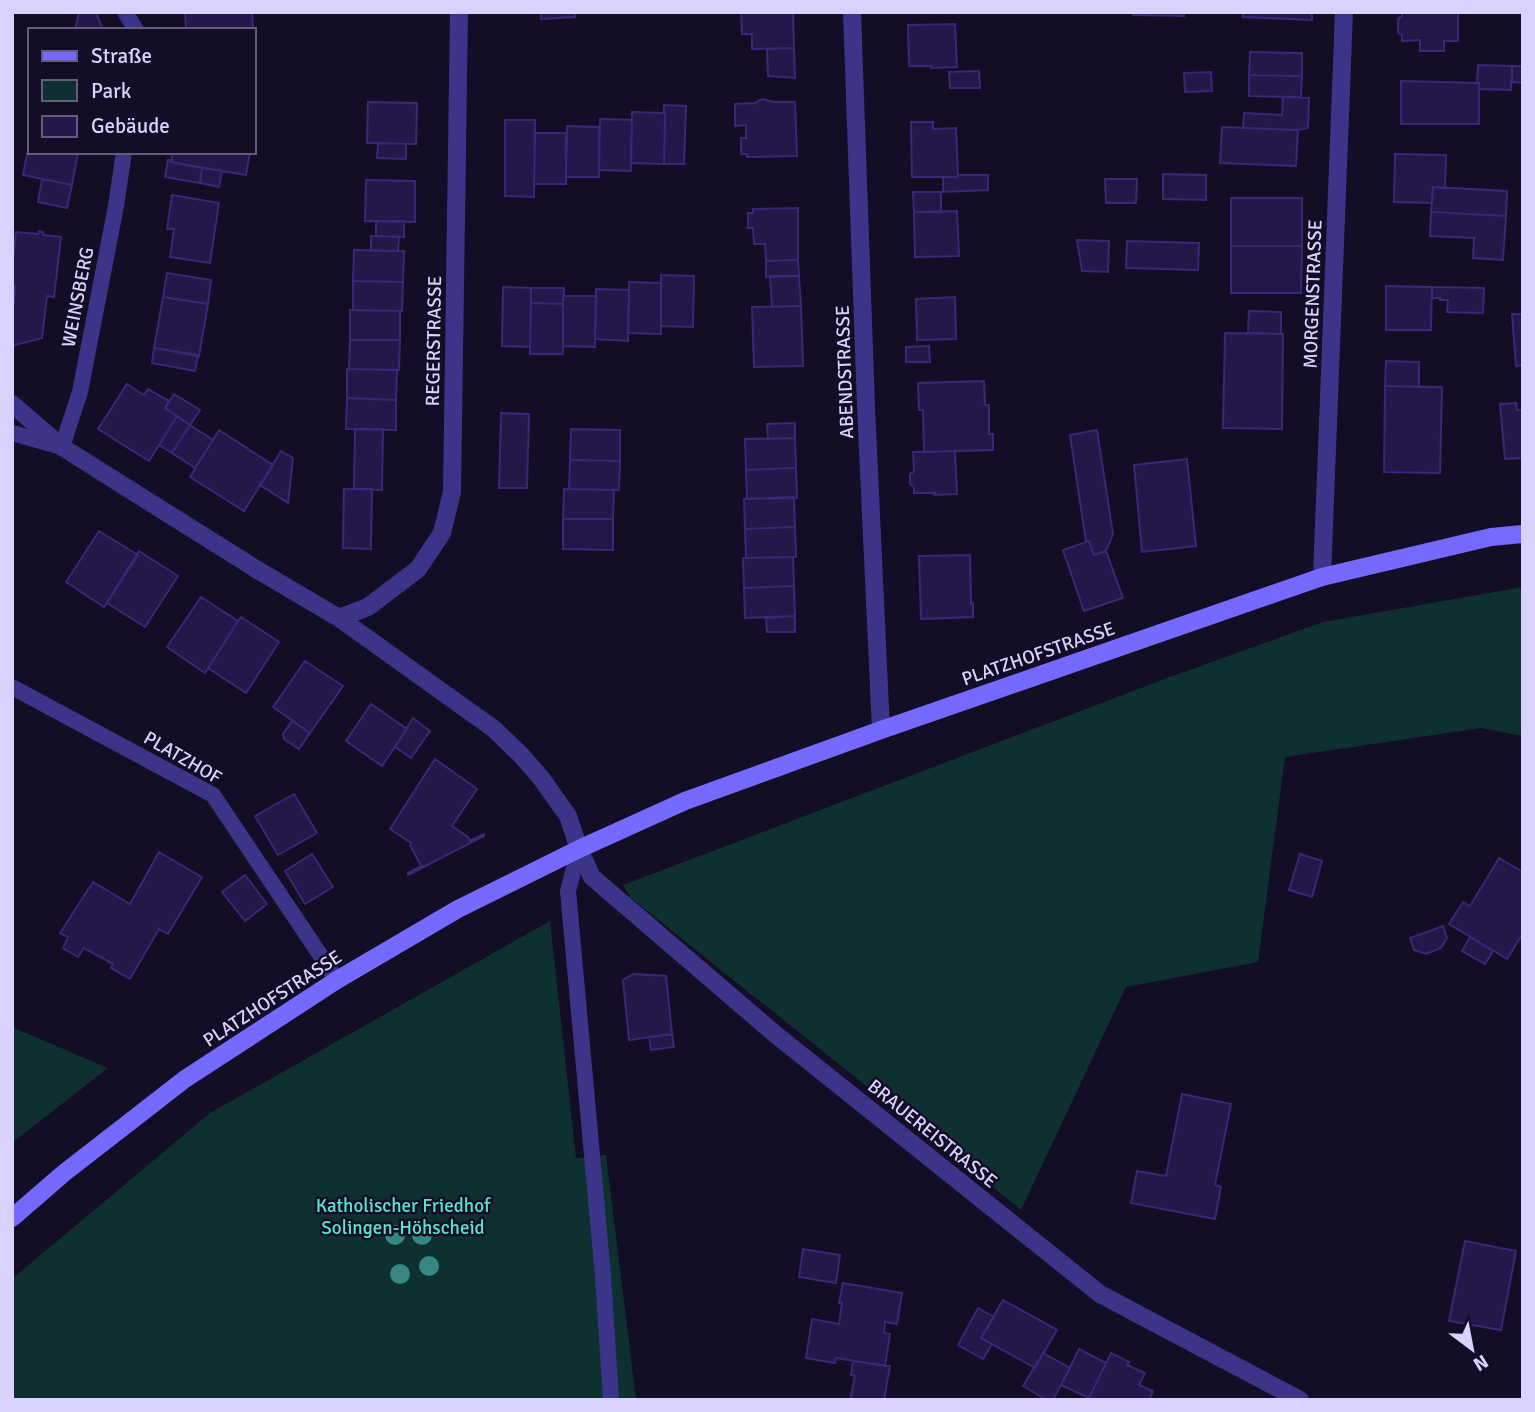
<svg xmlns="http://www.w3.org/2000/svg" width="1535" height="1412" font-family="Signika,sans-serif">
<style>
.green{fill:#0f3031}
.building{fill:#241749;stroke:#3b2776;stroke-width:2}
.lines{fill:none;stroke-linecap:round;stroke-linejoin:round}
.lane{stroke:#3c3489;stroke-width:16}
.street{stroke:#3c3489;stroke-width:18}
.secondary{stroke:#7569ff;stroke-width:18}
.tree{fill:#378681}
.labels{text-anchor:middle;stroke-width:5;stroke-linejoin:round;paint-order:stroke}
.street-label{font-size:19px;fill:#d9d2ff;stroke:#130d26}
.park-label{font-size:19px;fill:#54e9cc;stroke:#130d26}
</style>
<rect width="100%" height="100%" fill="#130d26"/>
<!-- green -->
<path class="green" d="M 1523,587 L 1523,736 L 1481,728 L 1285,757 L 1258,962 L 1126,987 L 1021,1210 L 631,898 L 623,885 L 1170,677 L 1323,622 Z
M 550,921 L 576,1158 L 606,1155 L 636,1400 L 12,1400 L 12,1279 L 210,1113 Z
M 12,1027 L 108,1068 L 12,1143 Z"/>
<!-- building -->
<path class="building" d="M 79,12 L 96,12 L 103,30 L 75,30 Z
M 185,12 L 252,12 L 253,30 L 186,30 Z
M 541,12 L 575,12 L 575,17 L 541,19 Z
M 741,12 L 793,12 L 794,48 L 752,49 L 752,34 L 742,34 Z
M 1133,12 L 1184,12 L 1184,16 L 1133,15 Z
M 1243,12 L 1312,12 L 1312,20 L 1243,17 Z
M 1402,12 L 1458,13 L 1458,41 L 1444,41 L 1444,51 L 1420,51 L 1420,40 L 1402,41 L 1402,35 L 1398,33 L 1398,19 L 1402,16 Z
M 955,24 L 957,67 L 931,68 L 931,66 L 909,66 L 908,25 Z
M 794,48 L 795,78 L 768,76 L 767,49 Z
M 1250,52 L 1302,53 L 1302,76 L 1249,75 Z
M 1478,65 L 1512,66 L 1511,90 L 1479,89 L 1479,83 L 1477,83 Z
M 1512,66 L 1523,66 L 1523,83 L 1512,82 Z
M 979,71 L 980,88 L 950,88 L 949,72 Z
M 1211,72 L 1212,91 L 1185,92 L 1184,73 Z
M 1249,75 L 1302,76 L 1301,97 L 1249,96 Z
M 1401,81 L 1479,83 L 1479,124 L 1401,124 Z
M 1283,97 L 1309,98 L 1308,128 L 1298,130 L 1243,128 L 1244,113 L 1282,115 Z
M 762,99 L 775,102 L 795,102 L 797,156 L 747,157 L 747,154 L 741,154 L 741,138 L 746,138 L 746,125 L 735,126 L 735,104 L 755,103 Z
M 368,102 L 417,103 L 416,144 L 367,143 Z
M 664,105 L 686,106 L 684,164 L 664,164 L 665,113 L 664,113 Z
M 632,112 L 665,113 L 664,164 L 631,163 Z
M 600,119 L 632,120 L 631,171 L 599,170 Z
M 505,120 L 535,120 L 534,197 L 505,196 Z
M 911,122 L 933,122 L 933,129 L 956,128 L 958,177 L 912,177 Z
M 567,126 L 599,127 L 599,177 L 566,177 Z
M 1222,127 L 1298,130 L 1296,166 L 1220,163 Z
M 535,133 L 566,133 L 566,184 L 534,184 Z
M 30,139 L 30,152 L 78,152 L 72,185 L 23,175 Z
M 378,143 L 406,144 L 406,159 L 377,158 Z
M 173,152 L 250,152 L 246,175 L 171,162 Z
M 1395,154 L 1446,155 L 1445,188 L 1433,187 L 1432,203 L 1394,202 Z
M 168,160 L 172,160 L 171,162 L 202,168 L 200,183 L 165,177 Z
M 202,168 L 222,171 L 219,187 L 200,183 Z
M 1163,174 L 1206,175 L 1206,200 L 1163,199 Z
M 958,175 L 988,175 L 988,190 L 943,192 L 943,177 L 958,177 Z
M 42,179 L 72,185 L 67,208 L 38,202 Z
M 1105,179 L 1137,179 L 1136,203 L 1106,203 Z
M 366,180 L 415,181 L 415,222 L 365,221 Z
M 1433,187 L 1507,191 L 1506,216 L 1431,212 Z
M 913,192 L 941,192 L 941,212 L 914,212 Z
M 172,195 L 219,203 L 210,263 L 170,257 L 174,229 L 167,229 Z
M 1231,198 L 1302,198 L 1302,246 L 1231,246 Z
M 798,208 L 798,260 L 766,261 L 765,244 L 754,244 L 753,228 L 748,228 L 748,213 L 753,213 L 753,209 Z
M 957,211 L 959,256 L 915,257 L 914,212 Z
M 1431,212 L 1506,216 L 1503,260 L 1473,258 L 1474,238 L 1430,236 Z
M 376,221 L 404,221 L 404,237 L 376,236 Z
M 39,231 L 43,232 L 43,235 L 61,237 L 54,297 L 47,296 L 42,338 L 12,346 L 12,304 L 14,303 L 15,286 L 12,286 L 12,268 L 16,232 L 38,234 Z
M 371,236 L 399,237 L 398,251 L 371,251 Z
M 1077,240 L 1109,241 L 1108,272 L 1082,271 Z
M 1127,241 L 1199,243 L 1198,270 L 1126,268 Z
M 1231,246 L 1302,246 L 1301,293 L 1231,293 Z
M 354,250 L 404,251 L 403,282 L 353,281 Z
M 798,260 L 799,276 L 766,277 L 766,261 Z
M 167,273 L 211,280 L 208,304 L 163,297 Z
M 661,275 L 694,276 L 693,327 L 661,326 Z
M 770,276 L 799,276 L 801,306 L 772,307 Z
M 353,281 L 403,282 L 402,311 L 353,310 Z
M 629,282 L 661,283 L 661,334 L 628,333 Z
M 1386,286 L 1432,287 L 1431,330 L 1386,330 Z
M 503,287 L 531,288 L 530,347 L 502,346 Z
M 1432,287 L 1484,288 L 1483,313 L 1447,312 L 1448,300 L 1440,300 L 1440,298 L 1432,298 Z
M 531,288 L 564,288 L 563,304 L 531,303 Z
M 596,289 L 629,290 L 628,341 L 595,339 Z
M 563,296 L 596,296 L 595,347 L 563,346 Z
M 163,297 L 208,304 L 199,356 L 154,348 Z
M 955,297 L 956,339 L 917,340 L 916,299 Z
M 531,303 L 563,304 L 563,354 L 530,354 Z
M 801,306 L 803,366 L 754,367 L 752,307 Z
M 350,310 L 400,311 L 400,340 L 350,340 Z
M 1249,311 L 1281,312 L 1281,334 L 1248,333 Z
M 1512,314 L 1523,314 L 1523,365 L 1516,366 Z
M 1225,333 L 1283,334 L 1282,429 L 1223,428 Z
M 350,340 L 400,340 L 399,370 L 349,369 Z
M 929,346 L 930,362 L 906,362 L 906,347 Z
M 154,348 L 198,355 L 195,371 L 152,363 Z
M 1386,361 L 1419,362 L 1419,387 L 1385,386 Z
M 347,369 L 397,370 L 396,400 L 347,398 Z
M 984,381 L 985,405 L 989,405 L 989,434 L 993,434 L 993,450 L 924,452 L 923,410 L 919,410 L 918,383 Z
M 127,384 L 144,395 L 148,389 L 169,401 L 165,408 L 177,416 L 149,461 L 98,429 Z
M 1385,386 L 1442,387 L 1440,473 L 1384,472 Z
M 174,394 L 200,410 L 190,425 L 165,408 Z
M 347,398 L 396,400 L 396,430 L 346,429 Z
M 1516,403 L 1517,410 L 1523,410 L 1523,458 L 1505,459 L 1500,404 Z
M 501,413 L 529,414 L 527,488 L 499,488 Z
M 177,416 L 190,425 L 172,453 L 159,445 Z
M 795,423 L 795,438 L 768,439 L 767,424 Z
M 190,425 L 213,440 L 195,468 L 172,453 Z
M 355,429 L 383,429 L 382,490 L 354,489 Z
M 571,429 L 620,430 L 620,461 L 570,460 Z
M 219,430 L 273,465 L 244,511 L 190,477 Z
M 1097,430 L 1113,534 L 1106,551 L 1094,555 L 1089,541 L 1086,542 L 1070,435 Z
M 795,438 L 796,468 L 746,470 L 745,439 Z
M 281,451 L 293,458 L 288,503 L 260,485 Z
M 955,451 L 957,494 L 934,495 L 935,493 L 914,493 L 914,487 L 910,484 L 910,474 L 914,471 L 913,452 Z
M 1187,459 L 1196,546 L 1142,552 L 1134,465 Z
M 570,460 L 620,461 L 619,490 L 569,489 Z
M 796,468 L 797,498 L 747,499 L 746,470 Z
M 344,489 L 372,489 L 371,549 L 343,548 Z
M 564,489 L 614,490 L 613,519 L 563,519 Z
M 794,497 L 795,527 L 745,529 L 744,499 Z
M 563,519 L 613,519 L 613,550 L 563,549 Z
M 795,527 L 796,557 L 746,558 L 745,529 Z
M 99,531 L 138,555 L 104,607 L 66,582 Z
M 1089,541 L 1094,555 L 1106,551 L 1123,598 L 1084,611 L 1063,550 Z
M 139,551 L 178,576 L 145,627 L 107,603 Z
M 970,555 L 971,604 L 973,603 L 973,617 L 921,619 L 919,556 Z
M 793,557 L 794,586 L 744,588 L 743,558 Z
M 794,586 L 795,616 L 745,618 L 744,588 Z
M 201,597 L 238,621 L 205,673 L 167,647 Z
M 795,616 L 795,632 L 767,632 L 766,618 Z
M 241,617 L 279,642 L 246,693 L 208,668 Z
M 305,661 L 343,686 L 310,733 L 273,707 Z
M 371,704 L 407,729 L 382,766 L 346,741 Z
M 413,718 L 430,731 L 411,758 L 395,747 Z
M 292,721 L 310,733 L 299,749 L 284,739 L 283,734 Z
M 435,759 L 477,789 L 452,826 L 468,837 L 470,841 L 484,834 L 484,836 L 408,875 L 408,873 L 421,866 L 410,845 L 411,843 L 390,829 Z
M 294,794 L 317,833 L 278,855 L 255,816 Z
M 159,852 L 202,877 L 168,934 L 159,929 L 130,979 L 111,968 L 113,964 L 84,948 L 78,957 L 63,948 L 68,937 L 60,933 L 93,882 L 130,904 Z
M 312,854 L 333,887 L 305,904 L 285,871 Z
M 1300,854 L 1322,861 L 1312,897 L 1289,890 Z
M 1499,858 L 1523,872 L 1523,933 L 1507,959 L 1449,924 L 1463,902 L 1470,906 Z
M 245,875 L 267,904 L 245,921 L 222,892 Z
M 1443,926 L 1447,938 L 1441,948 L 1426,954 L 1414,950 L 1410,938 Z
M 1470,937 L 1493,951 L 1485,964 L 1462,951 Z
M 633,974 L 666,976 L 672,1034 L 629,1040 L 623,980 Z
M 672,1034 L 674,1047 L 651,1050 L 649,1037 Z
M 1182,1094 L 1231,1104 L 1215,1185 L 1221,1187 L 1215,1219 L 1131,1203 L 1137,1171 L 1166,1176 Z
M 1465,1241 L 1516,1251 L 1501,1330 L 1449,1321 Z
M 803,1249 L 840,1255 L 836,1283 L 799,1277 Z
M 843,1283 L 902,1293 L 897,1324 L 885,1322 L 884,1333 L 890,1334 L 885,1366 L 836,1358 L 835,1363 L 806,1358 L 812,1319 L 839,1324 L 842,1303 L 839,1303 Z
M 1003,1300 L 1057,1330 L 1035,1368 L 981,1338 Z
M 978,1308 L 994,1317 L 981,1338 L 992,1344 L 983,1359 L 958,1345 Z
M 1079,1349 L 1106,1363 L 1089,1398 L 1061,1385 Z
M 1043,1353 L 1070,1368 L 1053,1400 L 1047,1400 L 1023,1386 Z
M 1111,1353 L 1129,1362 L 1127,1365 L 1145,1373 L 1139,1385 L 1153,1391 L 1149,1400 L 1091,1400 L 1089,1398 Z
M 853,1361 L 890,1366 L 884,1400 L 850,1400 L 855,1376 L 851,1375 Z"/>
<g class="lines">
<!-- lane -->
<path class="lane" d="M 125,12 L 136,30
M 12,433 L 62,447 L 80,392 L 116,206 L 124,152
M 12,687 L 213,795 L 337,980
M 579,849 L 568,891 L 603,1276 L 611,1400"/>
<!-- street -->
<path class="street" d="M 852,12 L 866,407 L 881,730
M 12,404 L 62,447 L 256,569 L 339,618 L 368,607 L 418,569 L 442,533 L 452,492 L 459,12
M 1322,577 L 1344,12
M 339,618 L 494,729 L 521,755 L 541,778 L 568,816 L 579,849 L 592,877 L 775,1034 L 1100,1294 L 1300,1400"/>
<!-- secondary -->
<path class="secondary" d="M 12,1218 L 64,1173 L 185,1079 L 337,980 L 458,909 L 579,849 L 685,801 L 881,730 L 1322,577 L 1491,537 L 1523,534"/>
</g>
<!-- trees -->
<g class="tree">
<circle cx="395" cy="1235" r="10"/>
<circle cx="422" cy="1235" r="10"/>
<circle cx="429" cy="1266" r="10"/>
<circle cx="400" cy="1274" r="10"/>
</g>
<g class="labels">
<!-- street labels -->
<g class="street-label">
<text transform="translate(1312 294) rotate(-88)" y="7">MORGENSTRASSE</text>
<text transform="translate(77 297) rotate(-79)" y="7">WEINSBERG</text>
<text transform="translate(433 341) rotate(-89)" y="7">REGERSTRASSE</text>
<text transform="translate(844 372) rotate(-92)" y="7">ABENDSTRASSE</text>
<text transform="translate(1038 653) rotate(-19)" y="7">PLATZHOFSTRASSE</text>
<text transform="translate(183 757) rotate(30)" y="7">PLATZHOF</text>
<text transform="translate(272 998) rotate(-33)" y="7">PLATZHOFSTRASSE</text>
<text transform="translate(933 1133) rotate(39)" y="7">BRAUEREISTRASSE</text>
</g>
<!-- park labels -->
<g class="park-label">
<text x="403" y="1212">Katholischer Friedhof<tspan x="403" dy="22">Solingen-Höhscheid</tspan></text>
</g>
</g>
<!-- border -->
<rect width="1535" height="1412" fill="none" stroke="#d9d2ff" stroke-width="28"/>
<!-- legend -->
<rect x="28" y="28" width="228" height="126" fill="#130d26" stroke="#625c7d" stroke-width="2"/>
<rect x="42" y="51" width="35" height="10" fill="#7569ff" stroke="#625c7d" stroke-width="2"/>
<text x="91" y="63" font-size="21" fill="#d9d2ff">Straße</text>
<rect x="42" y="80" width="35" height="21" fill="#0f3031" stroke="#625c7d" stroke-width="2"/>
<text x="91" y="98" font-size="21" fill="#d9d2ff">Park</text>
<rect x="42" y="116" width="35" height="21" fill="#241749" stroke="#625c7d" stroke-width="2"/>
<text x="91" y="133" font-size="21" fill="#d9d2ff">Gebäude</text>
<!-- north arrow -->
<g transform="translate(1472 1349) rotate(148)" stroke="#130d26" stroke-width="5" paint-order="stroke">
<path d="M0-5L12 26L0 18L-12 26Z" fill="#d9d2ff"/>
<text y="-10" font-size="19" font-weight="bold" text-anchor="middle" fill="#d9d2ff">N</text>
</g>
</svg>
